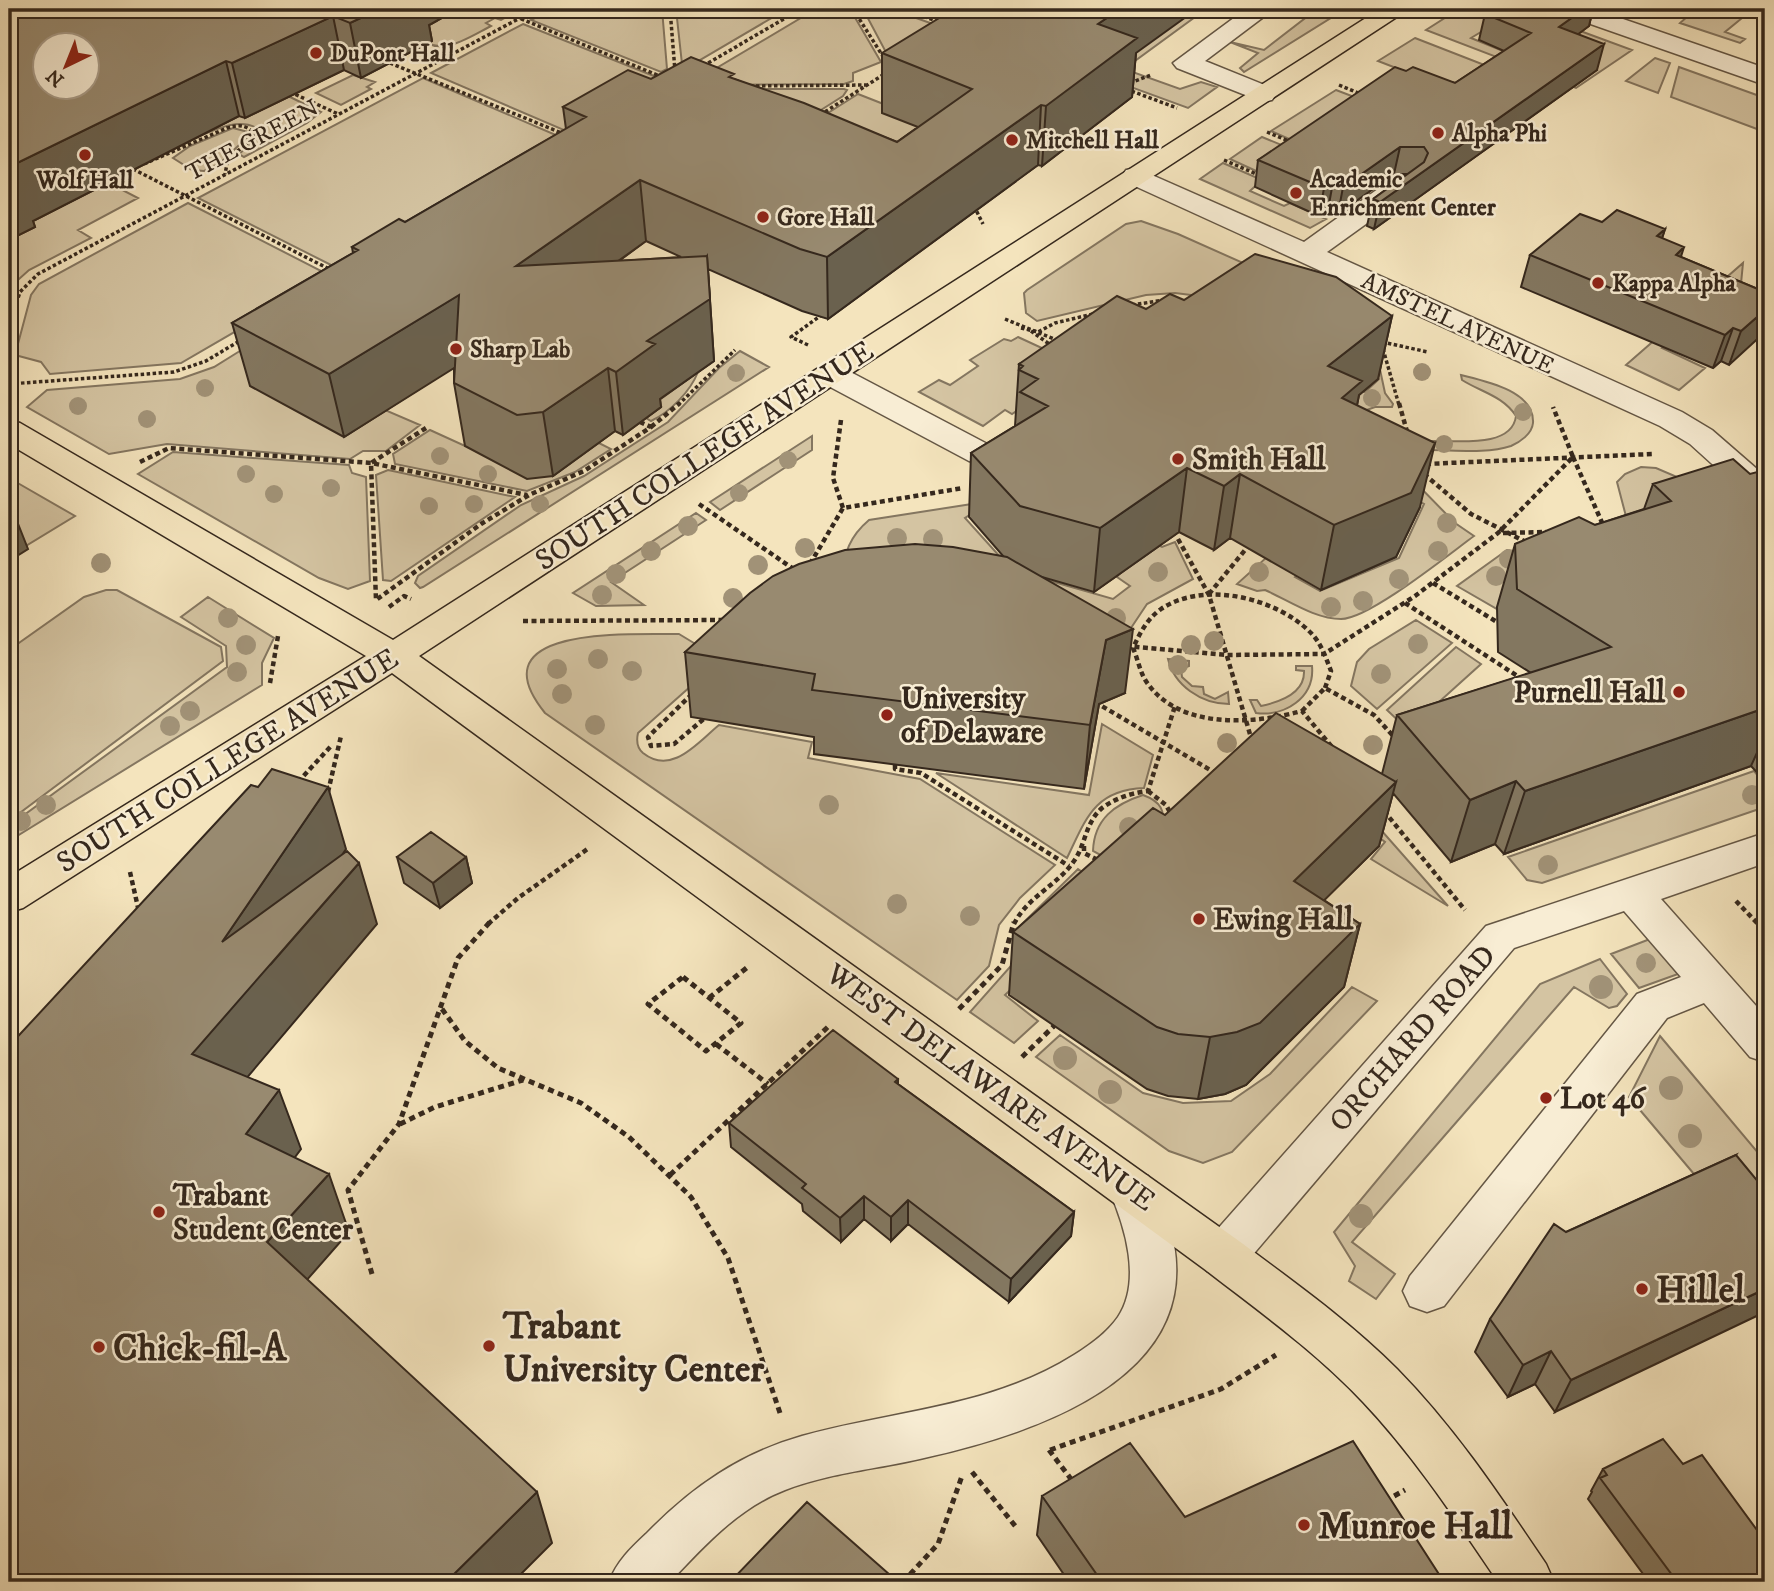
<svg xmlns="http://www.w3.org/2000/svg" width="1774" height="1591" font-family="'IM FELL DW Pica',serif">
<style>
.green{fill:#d4c4a2;stroke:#847660;stroke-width:2}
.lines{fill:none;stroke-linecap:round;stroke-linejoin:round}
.minor-casing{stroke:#655745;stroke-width:3}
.major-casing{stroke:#35281d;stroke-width:3}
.path-far2{stroke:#35281d;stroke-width:3.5;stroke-dasharray:3.5 2.5;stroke-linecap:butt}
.path-far1{stroke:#35281d;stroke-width:4.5;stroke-dasharray:5 3.5;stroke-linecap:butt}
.path{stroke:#35281d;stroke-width:5;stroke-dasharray:6 4.5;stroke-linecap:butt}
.minor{fill:#f8edd4;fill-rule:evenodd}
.major{fill:#f4e4bd;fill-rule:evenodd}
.path-bridge-far1{stroke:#35281d;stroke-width:3.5;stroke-dasharray:3.5 2.5;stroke-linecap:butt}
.path-bridge{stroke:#35281d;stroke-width:4.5;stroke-dasharray:5 3.5;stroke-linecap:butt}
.tree{fill:#a19277}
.wall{fill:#837760;stroke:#35281d;stroke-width:2;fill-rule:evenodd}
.shaded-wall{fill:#6a614e;stroke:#35281d;stroke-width:2}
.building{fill:#988a70;stroke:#35281d;stroke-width:2;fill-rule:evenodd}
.poi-dot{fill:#8f2418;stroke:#f8edd4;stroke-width:2.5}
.labels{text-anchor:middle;stroke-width:5;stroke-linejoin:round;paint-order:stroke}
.far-poi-label{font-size:24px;font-weight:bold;fill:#35281d;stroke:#f8edd4;text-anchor:start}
.far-street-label{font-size:24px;fill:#35281d;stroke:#f8edd4}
.street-label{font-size:30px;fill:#35281d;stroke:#f8edd4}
.poi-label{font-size:30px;font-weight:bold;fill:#35281d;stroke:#f8edd4;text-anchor:start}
.near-poi-label{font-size:37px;font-weight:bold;fill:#35281d;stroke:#f8edd4;text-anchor:start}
</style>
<rect width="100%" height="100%" fill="#f4e4bd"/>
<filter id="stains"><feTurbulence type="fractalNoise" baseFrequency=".00286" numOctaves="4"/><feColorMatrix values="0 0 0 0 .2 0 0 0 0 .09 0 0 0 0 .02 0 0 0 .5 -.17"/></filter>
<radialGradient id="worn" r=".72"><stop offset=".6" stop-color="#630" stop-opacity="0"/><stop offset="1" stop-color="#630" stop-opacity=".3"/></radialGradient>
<!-- green -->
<path class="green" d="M 435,9 L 505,9 L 508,16 L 501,20 L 495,18 L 486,23 L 491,26 C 464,40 438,60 414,33 L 437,21 Z
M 552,9 L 662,9 L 667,69 L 661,72 L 531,20 Z
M 676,9 L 787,9 L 688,67 L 682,64 Z
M 816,9 L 850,9 L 881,62 L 853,73 L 853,81 L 844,84 L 709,85 L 693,82 Z
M 863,9 L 891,9 L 947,29 L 889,58 Z
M 1193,9 L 1206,9 L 1124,69 L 1180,89 L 1201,82 L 1217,87 L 1188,108 L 1065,63 Z
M 1304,9 L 1342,11 L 1244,72 L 1240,68 L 1258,53 L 1230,42 L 1264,50 L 1313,12 Z
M 1459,9 L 1519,9 L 1471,38 L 1523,59 L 1541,74 L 1426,30 Z
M 1696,9 L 1765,9 L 1765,13 L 1753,9 L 1725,32 L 1745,39 L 1740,43 L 1680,23 Z
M 523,24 L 664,80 L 573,134 L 431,73 Z
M 1564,25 L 1632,50 L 1576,88 L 1545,76 Z
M 1415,38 L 1523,80 L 1489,104 L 1378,61 Z
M 1655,58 L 1670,63 L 1658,93 L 1626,81 Z
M 1679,67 L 1765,98 L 1765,132 L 1671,97 Z
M 353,75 L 375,82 L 367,87 L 371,89 L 341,105 L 316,93 Z
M 423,78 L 565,139 L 341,270 L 198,198 Z
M 713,89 L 844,89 L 847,90 L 843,96 L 802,122 Z
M 1336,90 L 1370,103 L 1307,147 L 1271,131 Z
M 858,94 L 891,107 L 921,128 L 933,175 L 809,125 Z
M 288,96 L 321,112 L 307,123 L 244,157 L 239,154 L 260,136 L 260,130 C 235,113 204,137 179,144 L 237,115 Z
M 233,128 L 252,133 L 219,164 L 204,171 L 192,170 L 173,158 L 190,146 Z
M 1262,137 L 1301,153 L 1267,176 L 1230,159 Z
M 1223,163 L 1262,180 L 1250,191 L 1284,206 L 1290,203 L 1326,219 L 1310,228 L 1200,179 Z
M 107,182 L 138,198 L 78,230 L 91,238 L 29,270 L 9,288 L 9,240 L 26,222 Z
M 188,203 L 331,276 L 181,363 L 50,374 L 41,362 L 15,355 L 31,295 L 39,284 Z
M 1141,221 L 1178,234 L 1362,316 L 1175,293 L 1146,295 L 1037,321 L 1026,313 L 1024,293 L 1027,290 L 1126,224 Z
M 1743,263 L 1739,304 L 1678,334 L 1662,348 L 1705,368 L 1679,390 L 1626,365 Z
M 1018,337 L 1057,355 L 1033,400 L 1012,414 L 1005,410 L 983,426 L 919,392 L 939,380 L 950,385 L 978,366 L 970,360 L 1004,339 L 1011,341 Z
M 243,349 L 420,425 L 386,451 L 363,451 L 350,459 L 167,444 L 109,454 L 27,407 L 47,390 L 180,379 L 214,367 Z
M 740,351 L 769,367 L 423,587 L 420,588 L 415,583 L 418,576 L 521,505 L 584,476 L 668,422 L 719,368 Z
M 1376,351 L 1385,393 L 1393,404 L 1392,407 L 1375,407 L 1347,417 L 1351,387 L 1365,392 L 1379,379 L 1364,366 Z
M 698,372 C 690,392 670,412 651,421 L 646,418 L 661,407 L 654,404 Z
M 1461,375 C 1485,381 1535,391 1533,423 C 1532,434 1520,442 1511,446 C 1487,454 1455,450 1429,450 L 1427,443 L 1431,441 C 1455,440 1512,449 1516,416 C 1503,396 1481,392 1462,380 Z
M 430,430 L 465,446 L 599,443 L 611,449 L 575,472 L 527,491 L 395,464 L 393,454 Z
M 812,436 L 812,450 L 720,510 L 710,502 Z
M 173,452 L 349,465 L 352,473 L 366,477 L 370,581 L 348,589 L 319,578 L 138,474 Z
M 1641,467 L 1656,468 L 1684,480 L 1628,524 L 1617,482 L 1625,474 Z
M 388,470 L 515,497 L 391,581 L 383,580 L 376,475 Z
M 9,478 L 75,516 L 24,547 L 9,537 Z
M 1411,478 L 1455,523 L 1474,536 C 1448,555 1369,619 1341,619 C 1315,619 1288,600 1265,590 L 1257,591 L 1237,584 L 1277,548 L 1305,567 L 1295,577 L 1320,591 L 1399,558 L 1424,504 L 1399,491 Z
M 991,501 L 965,518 L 1012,570 L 1113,599 L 1130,586 L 1117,577 L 1146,539 L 1162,547 L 1175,542 L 1193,579 L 1147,604 L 1125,637 L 841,578 C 845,552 849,537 869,520 Z
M 696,513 L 706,520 L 611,582 L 644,605 L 596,606 L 573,593 Z
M 1507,550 L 1548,563 L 1560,578 L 1497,609 L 1457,586 Z
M 106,590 L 117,590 L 221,647 L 223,661 L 9,821 L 9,650 L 84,597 Z
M 208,597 L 274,638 L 262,663 L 262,685 L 9,841 L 9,826 L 227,667 L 226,646 L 181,617 Z
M 1416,620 L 1452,643 L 1377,709 L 1351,686 L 1357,662 L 1369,649 Z
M 679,634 L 717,657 L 709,670 L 638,733 C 636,742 637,748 643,753 C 672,776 698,742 719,725 L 812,742 L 808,758 L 920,779 L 1055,865 L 1020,898 L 999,925 L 989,966 L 957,1000 L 545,713 C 473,624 634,635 679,634 Z
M 1456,647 L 1481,664 L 1408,730 L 1387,710 Z
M 1168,659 L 1189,661 L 1189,666 L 1181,669 L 1182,677 L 1192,686 L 1203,687 L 1204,694 L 1215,699 L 1228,692 L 1229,704 C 1201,704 1174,685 1168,659 Z
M 1296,666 L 1312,666 C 1315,698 1284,717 1256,713 L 1250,700 L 1257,700 L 1261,706 C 1280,702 1305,693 1304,671 L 1296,670 Z
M 1102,724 L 1153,755 L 1144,788 C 1094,790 1086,819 1067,858 L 936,773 L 1089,795 Z
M 1314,754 L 1448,906 L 1371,859 L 1385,842 L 1364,826 Z
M 1754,771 L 1765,784 L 1765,807 L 1542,883 L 1527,880 L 1508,857 Z
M 1143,795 C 1162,802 1164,810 1164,829 L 1106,858 L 1093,851 C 1094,819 1115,804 1143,795 Z
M 1078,869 L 1114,894 L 1005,995 L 1038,1021 L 1014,1043 L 970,1012 L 1018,958 L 1019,927 Z
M 1650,939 L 1678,974 L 1639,988 L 1611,954 Z
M 1600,959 L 1627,994 L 1617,1006 L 1609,1008 L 1574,987 L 1352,1242 L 1395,1274 L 1376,1299 L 1349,1281 L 1355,1266 L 1334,1232 L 1540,984 Z
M 1352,987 L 1377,1001 L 1232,1152 L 1203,1163 L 1169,1151 L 1036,1057 L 1060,1035 L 1143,1093 L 1183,1103 L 1231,1101 L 1270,1074 Z
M 1660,1036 L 1765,1161 L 1765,1249 L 1710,1193 L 1629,1097 Z"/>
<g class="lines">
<!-- minor casing -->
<g class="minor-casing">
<path id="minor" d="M 1246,9 L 1274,9 L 1205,61 L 1272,88 L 1276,94 L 1272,100 L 1263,102 L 1177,68 L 1173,63 Z
M 1559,9 L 1594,9 L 1765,68 L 1765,85 L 1562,14 Z
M 1136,168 L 1304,242 L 1396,176 L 1416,176 L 1420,182 L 1416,188 L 1327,252 L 1682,412 L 1712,430 L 1765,476 L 1765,504 L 1753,501 L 1690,444 L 1660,426 L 1126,182 L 1122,176 L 1126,170 Z
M 830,365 L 841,367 L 993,447 L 997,454 L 993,461 L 981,464 L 969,461 L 819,381 L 814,374 L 819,367 Z
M 1765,833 L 1765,863 L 1661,899 L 1765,1016 L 1765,1062 L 1750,1057 L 1704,1003 L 1667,1018 L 1444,1306 L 1427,1312 L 1410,1306 L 1403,1291 L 1410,1276 L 1637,994 L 1681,977 L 1624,911 L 1514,948 L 1239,1271 L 1223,1277 L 1207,1271 L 1200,1256 L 1207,1241 L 1486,926 Z
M 1132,1170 L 1148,1176 C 1159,1198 1170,1221 1174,1245 C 1198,1382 1027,1435 924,1458 C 878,1469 829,1473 785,1490 C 738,1508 703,1547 670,1582 L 609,1582 C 617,1561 631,1548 647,1533 C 692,1487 739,1454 802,1436 C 894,1410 990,1408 1074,1355 C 1090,1345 1107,1333 1118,1317 C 1142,1281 1125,1226 1109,1190 L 1116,1176 Z"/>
</g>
<!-- major casing -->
<g class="major-casing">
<path id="major" d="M 1380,9 L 1409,9 L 419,656 L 1239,1241 C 1294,1282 1349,1321 1397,1369 C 1455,1428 1500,1496 1546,1564 L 1554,1582 L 1498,1582 C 1456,1520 1415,1457 1363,1402 C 1316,1352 1260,1312 1207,1271 L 392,673 L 23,908 L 9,912 L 9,877 L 366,656 L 9,444 L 9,420 L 20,423 L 393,640 Z"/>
</g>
<!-- path-far2 -->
<path class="path-far2" d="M 515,9 L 519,18 L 662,77
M 670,9 L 675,71
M 853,9 L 884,58
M 901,9 L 940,22
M 390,63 L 564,134
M 703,66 L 801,9
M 1130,83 L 1151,75
M 1339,85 L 1363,95
M 750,86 L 868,85
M 1126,89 L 1177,108
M 290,92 L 338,114
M 820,115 L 886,73
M 1267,132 L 1291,142
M 1224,160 L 1261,176
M 144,164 L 227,128 C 240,124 248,125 256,136 L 228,159 L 225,174
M 133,169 L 331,270
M 974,206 L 983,224
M 1132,305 L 1164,300
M 1005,319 L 1059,341
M 9,326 L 20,292 L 38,274 L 537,9
M 1031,331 L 1052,346
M 1382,342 L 1428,352
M 808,345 L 791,337 L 823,314
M 1383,349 L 1399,405
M 9,384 L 174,372 L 206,361 L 241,340
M 678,405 L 735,350"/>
<!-- path-far1 -->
<path class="path-far1" d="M 1399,403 L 1408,435
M 841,420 L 833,478 L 843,508 L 963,488
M 651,427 L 680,403
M 426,428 L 371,463 L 376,600 L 481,524 L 529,495 L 584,471 L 651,427 L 640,422
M 1573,457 L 1604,527
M 140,462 L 169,448 L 371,463 L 527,495
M 1426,464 L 1652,454
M 1424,474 L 1471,514 L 1526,542
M 699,504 L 795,570
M 1503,533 L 1546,532
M 1178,539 L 1209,595 L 1252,741
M 810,564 L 843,508
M 1433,583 L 1497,622
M 1209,594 L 1250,544
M 1405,603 L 1522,679
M 389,607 L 404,596 L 411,599
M 523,621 L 724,620
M 1126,646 L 1227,655 L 1324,654 L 1415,596 L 1498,533 L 1573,457 L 1553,407
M 270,683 L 278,636
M 1325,688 L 1331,671 C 1326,658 1321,643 1311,633 C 1277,598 1204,580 1161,609 C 1147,619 1140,633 1133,648 C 1138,659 1140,674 1148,684 C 1181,730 1255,724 1302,711 L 1332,747
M 692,694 L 648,737 L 651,746 L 674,744 L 706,717
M 1302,711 L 1325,688 L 1374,715 L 1396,739
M 895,765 L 895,769 L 921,773 L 1069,866
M 298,782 L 332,745
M 1148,791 L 1166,805 L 1172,816
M 328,792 L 341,736
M 1384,811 L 1465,910
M 1084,846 L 1084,853 L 1098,860
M 130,872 L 139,912
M 1736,901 L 1758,924
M 488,924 L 518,898 L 589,848
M 1014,924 C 1027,897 1058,885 1074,861 C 1086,844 1085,823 1102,808 C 1116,798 1131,793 1148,791 L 1175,706"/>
<!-- path -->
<path class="path" d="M 1757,922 L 1765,931
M 683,977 L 741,1023 L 706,1051 L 648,1004 Z
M 709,998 L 749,966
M 442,1009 L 465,1041 L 498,1068 L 581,1103 L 629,1137 L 691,1197 L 728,1258 L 781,1416
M 959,1009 L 1002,965 L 1014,922
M 716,1044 L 768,1084
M 1022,1057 L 1054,1026
M 400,1124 L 435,1107 L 523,1080
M 670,1175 L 830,1025
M 372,1274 L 348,1190 L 399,1124 L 458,958 L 490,922
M 1049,1450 L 1074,1483
M 1050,1450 L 1221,1389 L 1276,1355
M 972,1472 L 1016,1527
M 1385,1501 L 1405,1490
M 903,1582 L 938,1544 L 962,1476"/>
<!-- minor -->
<use href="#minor" class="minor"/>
<!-- major -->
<use href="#major" class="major"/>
<!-- path-bridge-far1 -->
<path class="path-bridge-far1" d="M 1021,328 L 1038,332 L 1055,323 L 1093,314"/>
<!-- path-bridge -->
<path class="path-bridge" d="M 1095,702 L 1217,774"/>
</g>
<!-- trees -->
<g class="tree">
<circle cx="1422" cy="372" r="9"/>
<circle cx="736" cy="373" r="9"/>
<circle cx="205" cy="388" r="9"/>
<circle cx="1372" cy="398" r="9"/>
<circle cx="78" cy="406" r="9"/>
<circle cx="1523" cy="412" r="9"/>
<circle cx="147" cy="419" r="9"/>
<circle cx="1444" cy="444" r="9"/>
<circle cx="440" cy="456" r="9"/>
<circle cx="788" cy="460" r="9"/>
<circle cx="246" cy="474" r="9"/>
<circle cx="488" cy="474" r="9"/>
<circle cx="331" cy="488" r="9"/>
<circle cx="739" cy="493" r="9"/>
<circle cx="274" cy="494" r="9"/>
<circle cx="474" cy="504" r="9"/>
<circle cx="540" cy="504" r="9"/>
<circle cx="429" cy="506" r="9"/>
<circle cx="1447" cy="523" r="10"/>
<circle cx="688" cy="526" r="10"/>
<circle cx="897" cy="538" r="10"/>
<circle cx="933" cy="539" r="10"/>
<circle cx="805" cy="548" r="10"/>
<circle cx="651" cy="551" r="10"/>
<circle cx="1438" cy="551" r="10"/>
<circle cx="1509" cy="559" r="10"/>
<circle cx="101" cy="563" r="10"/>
<circle cx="758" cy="565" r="10"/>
<circle cx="1158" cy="572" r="10"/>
<circle cx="1259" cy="572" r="10"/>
<circle cx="616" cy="574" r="10"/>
<circle cx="1496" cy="576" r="10"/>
<circle cx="1399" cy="579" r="10"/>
<circle cx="602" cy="595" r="10"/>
<circle cx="733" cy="598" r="10"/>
<circle cx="1363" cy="601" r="10"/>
<circle cx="1331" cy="607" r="10"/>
<circle cx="228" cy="618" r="10"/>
<circle cx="1116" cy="618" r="10"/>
<circle cx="1214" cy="641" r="10"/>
<circle cx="1418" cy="644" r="10"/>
<circle cx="246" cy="645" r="10"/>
<circle cx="1191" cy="645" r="10"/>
<circle cx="598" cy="659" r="10"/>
<circle cx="1178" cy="665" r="10"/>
<circle cx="557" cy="669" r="10"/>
<circle cx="632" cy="671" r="10"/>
<circle cx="237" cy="672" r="10"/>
<circle cx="1381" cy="674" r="10"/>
<circle cx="562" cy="694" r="10"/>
<circle cx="190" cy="711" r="10"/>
<circle cx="595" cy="725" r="10"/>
<circle cx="170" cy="726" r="10"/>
<circle cx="1227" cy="743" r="10"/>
<circle cx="1373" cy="745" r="10"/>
<circle cx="1752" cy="795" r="10"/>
<circle cx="46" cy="805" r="10"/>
<circle cx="829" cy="805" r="10"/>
<circle cx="21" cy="821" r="10"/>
<circle cx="1129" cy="827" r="10"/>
<circle cx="1548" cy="865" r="10"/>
<circle cx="897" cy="904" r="10"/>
<circle cx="970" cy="916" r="10"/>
<circle cx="1646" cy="963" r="10"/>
<circle cx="1601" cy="987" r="12"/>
<circle cx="1065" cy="1058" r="12"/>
<circle cx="1671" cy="1088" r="12"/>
<circle cx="1110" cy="1092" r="12"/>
<circle cx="1690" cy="1136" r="12"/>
<circle cx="1361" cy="1216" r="12"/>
</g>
<!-- wall -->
<path class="wall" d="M 9,9 L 449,14 L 429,25 L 432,41 L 361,78 L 344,70 L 245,118 L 239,116 L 33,221 L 35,227 L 9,240 Z
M 1492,9 L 1593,9 L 1589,26 L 1578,34 L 1597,70 L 1374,229 L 1367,226 L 1373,199 L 1407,174 L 1394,174 L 1338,214 L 1328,210 L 1319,216 L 1255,187 L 1258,160 L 1406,71 L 1455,83 L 1504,51 L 1479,40 L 1485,14 Z
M 882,53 L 1136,53 L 1132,97 L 1042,166 L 1038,165 L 828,319 L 802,311 L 708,269 L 714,361 L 660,399 L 661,407 L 623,435 L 615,431 L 553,476 L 527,479 L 465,446 L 454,383 L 454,367 L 344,437 L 250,386 L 232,323 L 353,253 L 352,247 L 405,222 L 566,129 L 563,107 L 651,79 L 734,79 L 897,142 L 918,127 L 882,113 ZM 646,241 L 681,257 L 619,261 Z
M 1602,222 L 1665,229 L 1662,238 L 1681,257 L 1765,292 L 1729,365 L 1721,361 L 1713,368 L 1521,287 L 1530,255 Z
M 1184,300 L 1392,316 L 1378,379 L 1359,395 L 1357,405 L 1420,507 L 1396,557 L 1321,590 L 1230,538 L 1214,550 L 1179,532 L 1094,592 L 1042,577 L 1125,693 L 1099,704 L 1084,789 L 814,754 L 814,737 L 691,717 L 685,652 L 1004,557 L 969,517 L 971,453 L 1015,426 L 1019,364 L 1146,309 Z
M 1750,474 L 1765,475 L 1765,781 L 1751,766 L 1504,854 L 1495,844 L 1451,862 L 1393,793 L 1379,846 L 1324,900 L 1360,924 L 1344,987 L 1246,1085 L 1225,1094 L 1198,1099 L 1168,1096 L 1147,1089 L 1009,995 L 1013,932 L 1165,815 L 1382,774 L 1397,715 L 1531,673 L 1498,652 L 1497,607 L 1515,544 L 1595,525 L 1644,509 L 1653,484 Z
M 397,857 L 466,857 L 472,883 L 440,908 L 404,883 Z
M 898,1079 L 898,1084 L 1074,1212 L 1071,1236 L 1009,1302 L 908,1224 L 891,1241 L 864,1219 L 841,1242 L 803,1211 L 802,1204 L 731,1147 L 729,1123 Z
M 1736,1155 L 1555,1412 L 1535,1384 L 1508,1397 L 1475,1352 L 1490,1319 L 1566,1232 Z
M 1683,1464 L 1765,1582 L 1649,1582 L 1588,1499 L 1592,1492 L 1591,1491 L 1603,1469 Z
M 1042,1496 L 1185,1517 L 1444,1582 L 1069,1582 L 1037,1535 Z"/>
<!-- shaded-wall -->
<path class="shaded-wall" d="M 380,9 L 448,9 L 449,14 L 429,25 L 432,41 L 361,78 L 350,23 Z
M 1120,9 L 1197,9 L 1136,53 L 1132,97 L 1042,166 L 1046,106 L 1098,24 Z
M 1584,9 L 1593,9 L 1589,26 L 1553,53 L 1559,27 Z
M 333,16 L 344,70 L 245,118 L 232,63 Z
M 1604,44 L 1597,70 L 1374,229 L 1380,202 Z
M 226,61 L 239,116 L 33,221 L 35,227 L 9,240 L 9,167 Z
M 1041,105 L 1038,165 L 828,319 L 827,257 Z
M 1400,147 L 1394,174 L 1338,214 L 1343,187 Z
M 640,180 L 646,241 L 525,328 L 516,266 Z
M 1333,182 L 1328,210 L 1319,216 L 1324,188 Z
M 1665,229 L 1655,261 L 1657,236 Z
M 1684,247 L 1674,279 L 1676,255 Z
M 707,256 L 714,361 L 660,399 L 661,407 L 623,435 L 616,372 L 647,341 Z
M 459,295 L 470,358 L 344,437 L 329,374 Z
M 1765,310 L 1765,332 L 1729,365 L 1741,331 Z
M 1392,316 L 1378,379 L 1359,395 L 1349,445 L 1328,366 Z
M 1733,328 L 1721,361 L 1713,368 L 1725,335 Z
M 608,368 L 615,431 L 553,476 L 543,412 Z
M 1435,443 L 1420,507 L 1396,557 L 1321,590 L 1334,525 Z
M 1187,468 L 1179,532 L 1094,592 L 1100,528 Z
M 1240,474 L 1230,538 L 1214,550 L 1224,486 Z
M 9,501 L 28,549 L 9,561 Z
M 1133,629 L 1125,693 L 1099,704 L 1084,789 L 1090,725 L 1106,640 Z
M 1765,708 L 1765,735 L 1751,766 L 1504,854 L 1525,791 Z
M 1516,781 L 1495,844 L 1451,862 L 1470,800 Z
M 1396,782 L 1379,846 L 1280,944 L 1294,881 Z
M 328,787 L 346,849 L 270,965 L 359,863 L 377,924 L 217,1113 L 192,1054 L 222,942 Z
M 466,857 L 472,883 L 440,908 L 433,883 Z
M 1360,924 L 1344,987 L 1246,1085 L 1225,1094 L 1198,1099 L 1210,1037 Z
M 279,1090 L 301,1149 L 269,1192 L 246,1134 Z
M 329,1174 L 349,1232 L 291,1298 L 267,1242 Z
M 864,1196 L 864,1219 L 841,1242 L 840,1218 Z
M 908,1200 L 908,1224 L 891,1241 L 891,1217 Z
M 1074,1212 L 1071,1236 L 1009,1302 L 1011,1279 Z
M 1765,1289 L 1765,1312 L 1555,1412 L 1571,1380 Z
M 1551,1351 L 1535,1384 L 1508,1397 L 1523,1365 Z
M 537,1492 L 552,1543 L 513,1582 L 446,1582 Z"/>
<!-- building -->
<path class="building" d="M 9,9 L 380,9 L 350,23 L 333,16 L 232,63 L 226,61 L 9,167 ZM 46,46 L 88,46 L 88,88 L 46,88 Z
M 954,9 L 1120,9 L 1098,24 L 1137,38 L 1046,106 L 1041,105 L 827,257 L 800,249 L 640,180 L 516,266 L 707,256 L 710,299 L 647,341 L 655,344 L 616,372 L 608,368 L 543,412 L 517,415 L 454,383 L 459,295 L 329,374 L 232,323 L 358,250 L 352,247 L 399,219 L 405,222 L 586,117 L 563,107 L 628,70 L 651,79 L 691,57 L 734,74 L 729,77 L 804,103 L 897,142 L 972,89 L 882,53 Z
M 1492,9 L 1584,9 L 1559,27 L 1604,44 L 1380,202 L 1373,199 L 1424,162 L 1428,153 L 1424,147 L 1400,147 L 1343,187 L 1333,182 L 1324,188 L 1258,160 L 1395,67 L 1406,71 L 1413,67 L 1455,83 L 1531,33 L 1485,14 Z
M 9,167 L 16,170 L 9,174 Z
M 1617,210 L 1665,229 L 1657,236 L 1684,247 L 1676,255 L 1765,292 L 1765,310 L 1741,331 L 1733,328 L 1725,335 L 1530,255 L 1580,214 L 1602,222 Z
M 1255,254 L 1336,277 L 1392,316 L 1328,366 L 1362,381 L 1342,398 L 1435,443 L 1411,493 L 1334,525 L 1240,474 L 1224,486 L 1187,468 L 1100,528 L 1020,506 L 971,453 L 1048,406 L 1020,392 L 1038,379 L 1019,370 L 1023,366 L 1019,364 L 1117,296 L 1146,309 L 1170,294 L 1184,300 Z
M 1733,459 L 1750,474 L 1761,471 L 1765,475 L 1765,708 L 1525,791 L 1516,781 L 1470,800 L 1397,715 L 1611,647 L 1517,589 L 1515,544 L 1579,517 L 1595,525 L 1671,501 L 1653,484 Z
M 915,544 L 953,547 L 1007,557 L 1133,629 L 1106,640 L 1090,725 L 812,690 L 815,674 L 685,652 L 750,593 L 773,576 L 799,564 L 845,550 Z
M 1276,713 L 1396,782 L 1294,881 L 1360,924 L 1260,1023 L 1237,1032 L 1210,1037 L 1178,1034 L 1157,1027 L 1013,932 L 1153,808 L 1165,815 Z
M 272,769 L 328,787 L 222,942 L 347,851 L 359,863 L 192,1054 L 279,1090 L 246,1134 L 329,1174 L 267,1242 L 537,1492 L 446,1582 L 9,1582 L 9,1046 L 251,785 L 258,787 Z
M 431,832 L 466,857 L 433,883 L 397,857 Z
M 833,1030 L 898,1079 L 895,1082 L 1074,1212 L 1011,1279 L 908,1200 L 891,1217 L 864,1196 L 840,1218 L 802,1188 L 806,1184 L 729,1123 Z
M 1736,1155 L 1765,1190 L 1765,1289 L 1571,1380 L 1551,1351 L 1523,1365 L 1490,1319 L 1554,1224 L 1566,1232 Z
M 1663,1439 L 1683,1464 L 1702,1455 L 1765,1541 L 1765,1582 L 1673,1582 L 1668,1576 L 1672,1575 L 1600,1478 L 1607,1475 L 1603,1469 Z
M 1353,1441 L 1444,1582 L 1102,1582 L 1042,1496 L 1130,1443 L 1185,1517 Z
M 807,1502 L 898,1582 L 730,1582 Z"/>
<!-- markers -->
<g class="poi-dot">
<circle cx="316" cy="53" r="7"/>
<circle cx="1438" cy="133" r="7"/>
<circle cx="1012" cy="140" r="7"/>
<circle cx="85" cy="155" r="7"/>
<circle cx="1296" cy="193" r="7"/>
<circle cx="763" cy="217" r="7"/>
<circle cx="1598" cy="283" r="7"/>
<circle cx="456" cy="349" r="7"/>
<circle cx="1178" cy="459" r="7"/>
<circle cx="1679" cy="692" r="7"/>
<circle cx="887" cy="715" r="7"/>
<circle cx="1199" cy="919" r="7"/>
<circle cx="1546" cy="1098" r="7"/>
<circle cx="159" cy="1212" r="7"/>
<circle cx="1642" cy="1289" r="7"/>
<circle cx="489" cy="1346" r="7"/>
<circle cx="99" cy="1347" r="7"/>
<circle cx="1304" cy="1525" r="7"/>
</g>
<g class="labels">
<!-- far-poi labels -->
<g class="far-poi-label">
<text x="330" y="61">DuPont Hall</text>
<text x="1452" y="141">Alpha Phi</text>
<text x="1026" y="148">Mitchell Hall</text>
<text x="1310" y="187">Academic<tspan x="1310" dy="28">Enrichment Center</tspan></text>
<text x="85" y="188" text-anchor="middle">Wolf Hall</text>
<text x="777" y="225">Gore Hall</text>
<text x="1612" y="291">Kappa Alpha</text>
<text x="470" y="357">Sharp Lab</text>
</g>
<!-- far-street labels -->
<g class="far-street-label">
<text transform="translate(252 140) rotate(-28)" y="8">THE GREEN</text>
<text transform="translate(1458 323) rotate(25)" y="8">AMSTEL AVENUE</text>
</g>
<!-- street labels -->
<g class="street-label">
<text transform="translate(704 455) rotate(-33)" y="10">SOUTH COLLEGE AVENUE</text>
<text transform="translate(227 760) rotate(-32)" y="10">SOUTH COLLEGE AVENUE</text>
<text transform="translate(1412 1038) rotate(-49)" y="10">ORCHARD ROAD</text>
<text transform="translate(991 1087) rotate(36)" y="10">WEST DELAWARE AVENUE</text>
</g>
<!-- poi labels -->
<g class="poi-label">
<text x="1192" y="469">Smith Hall</text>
<text x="1665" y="702" text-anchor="end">Purnell Hall</text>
<text x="901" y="708">University<tspan x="901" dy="34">of Delaware</tspan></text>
<text x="1213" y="929">Ewing Hall</text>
<text x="1560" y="1108">Lot 46</text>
<text x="173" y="1205">Trabant<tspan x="173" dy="34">Student Center</tspan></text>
</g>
<!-- near-poi labels -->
<g class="near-poi-label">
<text x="1656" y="1302">Hillel</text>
<text x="503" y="1338">Trabant<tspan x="503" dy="43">University Center</tspan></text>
<text x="113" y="1360">Chick-fil-A</text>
<text x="1318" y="1538">Munroe Hall</text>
</g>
</g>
<!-- margin -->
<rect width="1774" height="1591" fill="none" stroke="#f4e4bd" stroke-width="35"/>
<rect x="10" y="10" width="1753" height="1570" fill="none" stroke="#35281d" stroke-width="3.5"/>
<rect x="18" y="18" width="1739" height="1556" fill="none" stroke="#35281d" stroke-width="2"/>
<!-- north arrow -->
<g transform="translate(66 66) rotate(223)"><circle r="33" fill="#f8edd4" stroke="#aa9e8b" stroke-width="2"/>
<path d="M0-5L12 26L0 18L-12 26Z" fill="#8f2418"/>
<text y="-10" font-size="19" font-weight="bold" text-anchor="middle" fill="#35281d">N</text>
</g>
<rect width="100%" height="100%" filter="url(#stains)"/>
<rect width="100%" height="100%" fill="url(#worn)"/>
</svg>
